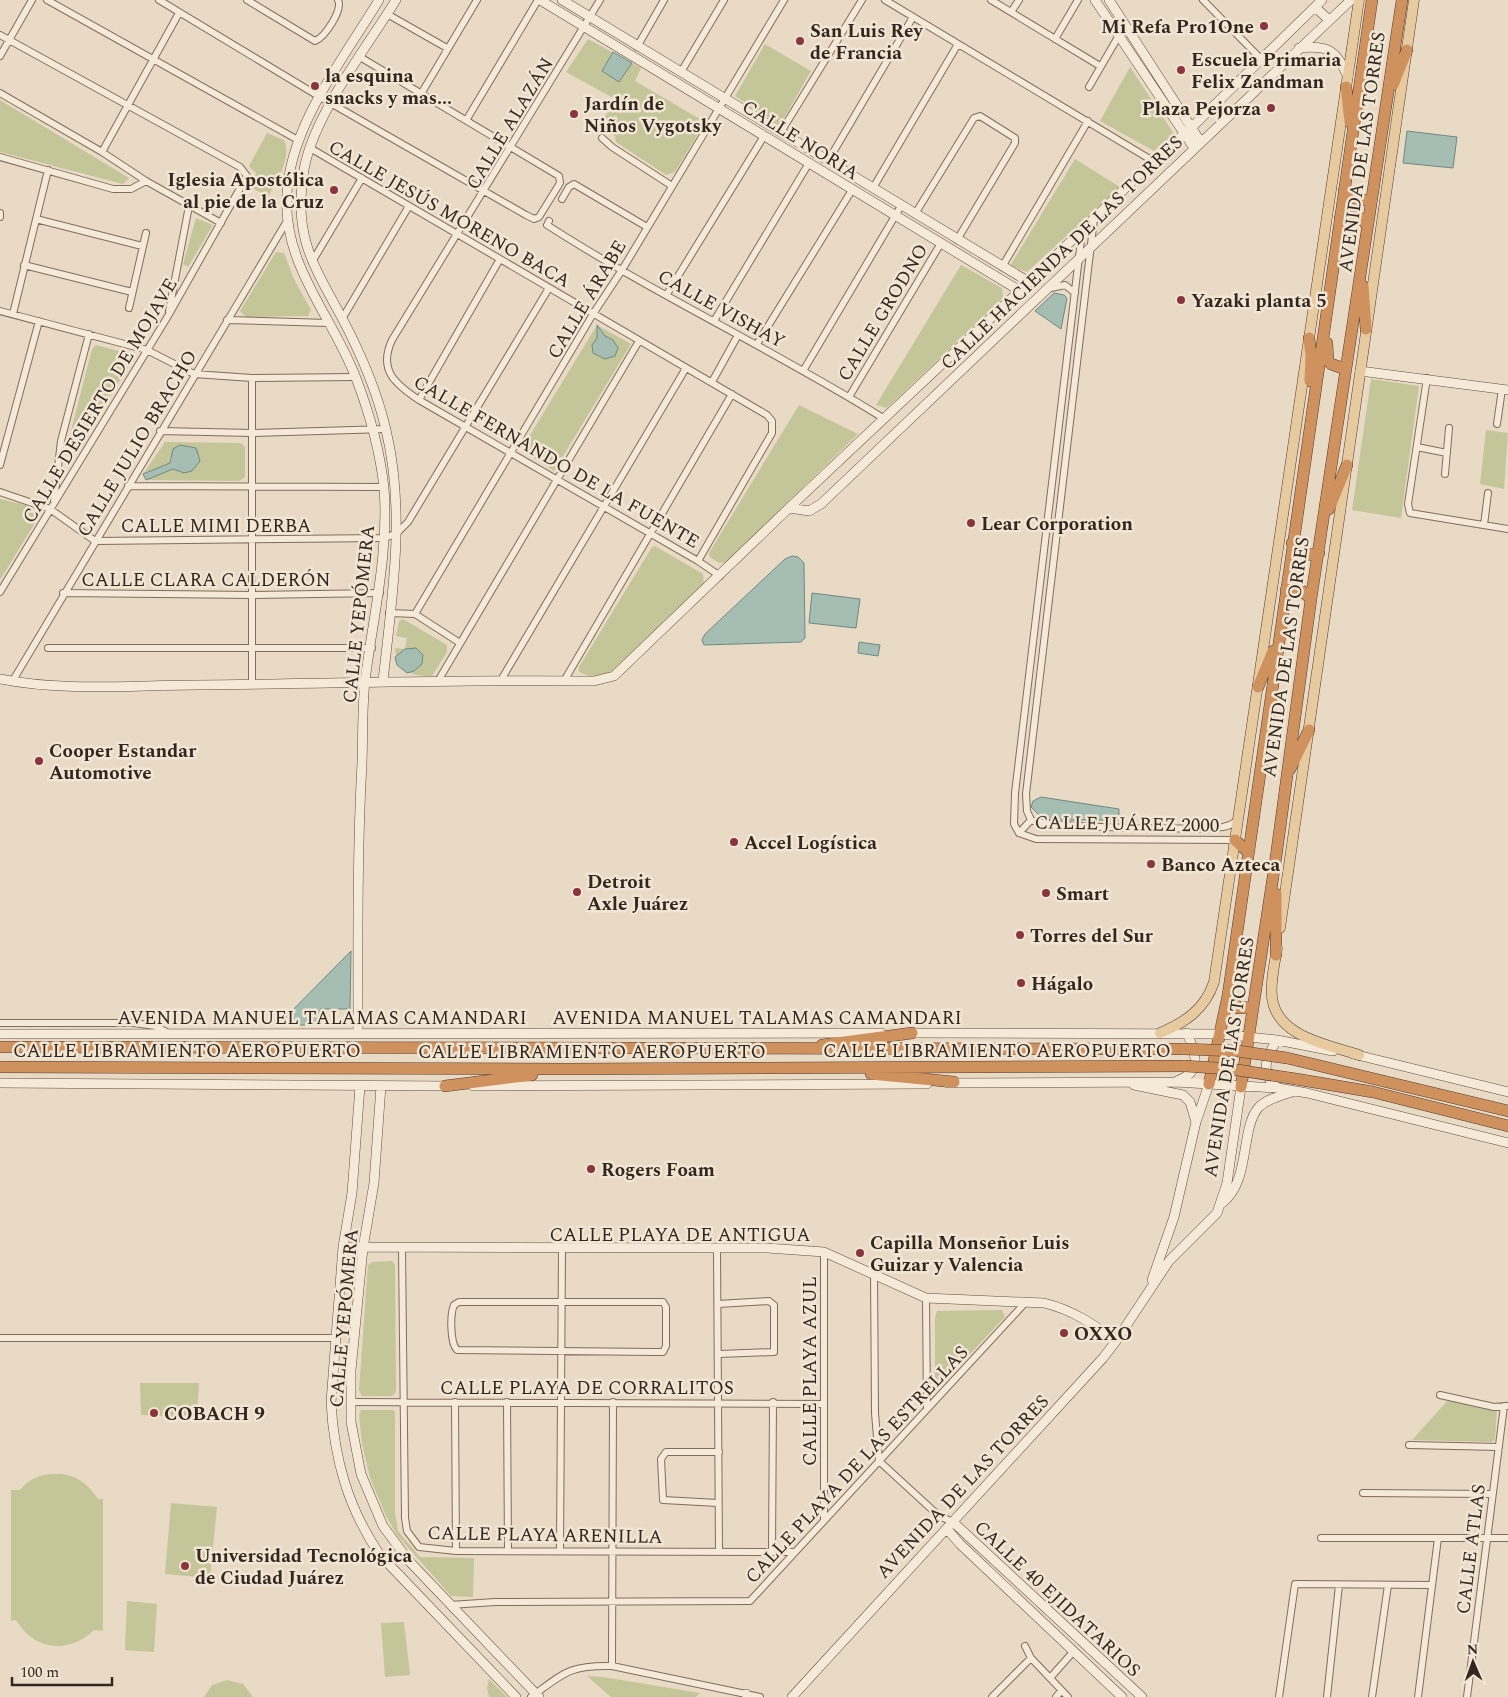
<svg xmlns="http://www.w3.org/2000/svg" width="1508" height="1697" font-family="Spectral,serif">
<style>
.green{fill:#c5c59a}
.water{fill:#a6bdb4;stroke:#6e8a80}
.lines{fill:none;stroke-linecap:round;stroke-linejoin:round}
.street-casing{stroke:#826d5d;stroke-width:8}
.secondary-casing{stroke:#634e40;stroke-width:10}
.primary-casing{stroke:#503c31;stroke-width:11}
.highway-casing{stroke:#503c31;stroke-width:12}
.street{stroke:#f5e9d7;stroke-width:6}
.secondary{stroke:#f5e9d7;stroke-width:9}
.primary{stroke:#e8caa1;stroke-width:10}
.highway{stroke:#cf925f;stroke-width:11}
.highway-bridge-casing{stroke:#503c31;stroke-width:12;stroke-linecap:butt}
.highway-bridge{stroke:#cf925f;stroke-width:11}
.poi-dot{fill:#8a343d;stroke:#f1e5d3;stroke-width:2}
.labels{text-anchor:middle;stroke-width:5;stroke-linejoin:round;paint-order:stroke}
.poi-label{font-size:19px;font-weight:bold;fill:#33271f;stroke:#f1e5d3;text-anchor:start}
.street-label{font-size:19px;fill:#33271f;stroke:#f1e5d3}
</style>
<rect width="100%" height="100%" fill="#e9dac5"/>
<!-- green -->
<path class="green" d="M 588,39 L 641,68 L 635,81 L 705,122 L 675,172 L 666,175 L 616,142 L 615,137 L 608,129 L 597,130 L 615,99 L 566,72 Z
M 765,44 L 811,71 L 780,125 L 735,96 Z
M 1130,67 L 1174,134 L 1154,151 L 1100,121 Z
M 0,100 L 129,178 L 123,184 L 0,152 Z
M 267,133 L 284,140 C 292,157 277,182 268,197 L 251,187 L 256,173 L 249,166 Z
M 1075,159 L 1120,187 L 1027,272 L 1010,266 Z
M 196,218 L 213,225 L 188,267 L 183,264 Z
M 276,252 L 284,253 L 294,279 L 311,310 L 308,316 L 246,317 L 240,311 Z
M 961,265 L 1002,288 L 1003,298 L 887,408 L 876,405 Z
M 597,325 L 631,344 L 554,471 L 521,450 Z
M 96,345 L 130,354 L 132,361 L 72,458 L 65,454 L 92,349 Z
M 1371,379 L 1419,386 L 1401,518 L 1352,510 Z
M 799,405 L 858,434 L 726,562 L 719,563 L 710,557 L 709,553 Z
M 1486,430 L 1508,433 L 1504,489 L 1480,484 Z
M 165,442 L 241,443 L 245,447 L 245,477 L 239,481 L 146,480 L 143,474 Z
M 0,499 L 34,507 L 38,510 L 38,518 L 0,580 Z
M 655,546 L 703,574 L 704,584 L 604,679 L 599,680 L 579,672 L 579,667 L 652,547 Z
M 403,619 L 447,645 L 447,652 L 432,676 C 417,676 409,674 397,665 L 395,648 L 405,649 L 407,638 L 396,636 L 399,621 Z
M 392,1261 L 395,1265 L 396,1392 L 392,1396 L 362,1396 L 359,1390 L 368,1265 L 372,1262 Z
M 1002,1310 L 1005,1317 L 1001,1321 L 944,1382 L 941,1385 L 935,1384 L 935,1318 L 937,1311 Z
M 140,1383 L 199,1383 L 197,1418 L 141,1415 Z
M 1449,1399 L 1497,1409 L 1495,1440 L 1491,1442 L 1412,1440 Z
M 361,1410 L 393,1410 L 395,1412 L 395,1512 L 398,1531 L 420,1557 L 474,1558 L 473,1597 L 451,1596 L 397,1535 L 386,1516 L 370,1478 L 362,1443 L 359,1415 Z
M 63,1474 C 80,1477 89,1486 98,1499 L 103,1499 L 103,1631 L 94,1630 C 69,1654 34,1651 16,1620 L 11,1621 L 11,1490 L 20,1490 C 31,1476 46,1473 63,1474 Z
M 171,1503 L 217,1507 L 210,1578 L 165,1574 Z
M 127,1601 L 157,1604 L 154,1652 L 125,1650 Z
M 404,1622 L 410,1675 L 385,1677 L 381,1623 Z
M 587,1676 L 603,1677 L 700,1693 L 696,1697 L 611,1697 Z
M 489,1679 L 507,1697 L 489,1697 L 487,1688 Z
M 227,1680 L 243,1684 L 253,1697 L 204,1697 L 212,1685 Z"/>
<!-- water -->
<path class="water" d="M 613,52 L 632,63 L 619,82 L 602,71 Z
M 1407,131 L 1457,137 L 1453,168 L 1403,163 Z
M 1054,293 L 1064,295 L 1067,298 L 1061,329 L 1035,311 Z
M 597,325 L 605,336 L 613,340 L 618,348 L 615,356 L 605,359 L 593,353 L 592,345 L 597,338 Z
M 180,445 L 196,448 L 200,461 L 192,471 L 184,473 L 173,469 L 146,480 L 143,474 L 170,463 L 173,449 Z
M 792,556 L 798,557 L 804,563 L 805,638 L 801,642 L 704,645 L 702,640 L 705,634 L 785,559 Z
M 812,593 L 860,599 L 856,628 L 809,623 Z
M 859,642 L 880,645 L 878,656 L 858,653 Z
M 416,648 L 423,655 L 422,664 L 414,671 L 407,673 L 397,665 L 395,657 L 405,649 Z
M 1041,797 L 1119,809 L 1119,820 L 1044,820 L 1031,807 L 1033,801 Z
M 351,951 L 350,1009 L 321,1009 L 321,1025 L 278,1025 Z"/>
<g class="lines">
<!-- street casing -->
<g class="street-casing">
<path id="street" d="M 47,0 L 298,140
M 159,0 L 320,97 L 526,215 L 534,219 L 539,217 L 560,183 L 559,176 L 360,57
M 247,0 L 315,41 C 325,37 343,10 338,0
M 600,0 L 392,340 C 378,370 395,384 419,400 L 698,561 L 720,576
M 885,0 L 1153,161
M 991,0 L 1100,66
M 1203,0 L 1262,60
M 1011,12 L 1019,0
M 387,14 L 447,48
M 0,35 L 240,167 L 247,176 L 168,316 L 0,592
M 1055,39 L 1078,0
M 637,47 L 664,0
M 0,56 L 32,0
M 681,72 L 724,0
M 1089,87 L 1125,25
M 0,93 L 102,152 L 146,181 L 221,223
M 421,94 L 477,0
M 467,119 L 538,0
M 781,132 L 862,0
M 602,138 L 612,147 L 672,186
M 310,148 L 767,415 L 772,421 L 772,433 L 698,561
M 102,152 L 179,13
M 0,157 L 113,189 L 131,189 L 146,181
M 828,161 L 913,17
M 873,188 L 958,44
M 562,199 L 569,187 L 574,184 L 647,227
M 0,213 L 0,217
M 915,214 L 974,118 L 980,116 L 1015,138 L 1015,143 L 957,240
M 36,219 L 142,246
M 549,221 L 547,225 C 656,295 774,350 883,418
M 312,262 L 362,178
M 24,265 L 132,292
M 1002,267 L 1088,121
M 1051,288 L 1065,285 L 1075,293
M 667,294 L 764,136
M 129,308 L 146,233
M 0,311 L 147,350 L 194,374 L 252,378 L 356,377
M 169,311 L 189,206
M 13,314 L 48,170
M 342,319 L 409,206
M 227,320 L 328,323
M 714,321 L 809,163
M 757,344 L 852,190
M 803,371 L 901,206
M 252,378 L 252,684
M 1427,378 L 1408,504 L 1410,513 L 1508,529
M 712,382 L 738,335
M 849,397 L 941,243
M 419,400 L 500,259
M 1497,424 L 1502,389
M 160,431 L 253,433 L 386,429
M 1417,447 L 1447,453
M 0,465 L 39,321
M 1445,474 L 1449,428
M 128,486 L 384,487
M 0,492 L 50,509 L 95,541 L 385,538 L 397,533 L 408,522 L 549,288
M 54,501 L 61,441 L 89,334
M 1484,525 L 1488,493
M 63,593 L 253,595 L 380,593
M 389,613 L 415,614 L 460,643
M 415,614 L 593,314 L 622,270 L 784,0
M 48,648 L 372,648
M 501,680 L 686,368
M 438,681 L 639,341
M 564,681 L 732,394
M 12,682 L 287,221
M 1031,820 L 1027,811 L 1026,794 L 1094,219
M 1031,820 C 1045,828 1201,830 1223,827 C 1228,826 1233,824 1237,821
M 1019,833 L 1014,824 L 1015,793 L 1082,232
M 1019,833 L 1036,839 L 1235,840
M 1019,833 L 1031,820
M 0,1023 L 134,1023 L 155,1026 L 168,1033
M 402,1249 L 405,1518 L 407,1531 L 419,1547 L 456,1551 L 793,1552
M 717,1249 L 719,1552
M 824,1252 L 824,1520
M 874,1273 L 875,1413 L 879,1461 L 939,1516 L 953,1522
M 926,1298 L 927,1409
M 459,1302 L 663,1302 L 666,1307 L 666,1346 L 663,1352 L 656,1352 L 457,1350 C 450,1343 450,1314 454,1305 Z
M 718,1304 L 769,1301 L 774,1305 L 774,1352 L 719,1354
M 0,1338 L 335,1338
M 1440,1395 L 1494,1407 L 1507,1406
M 350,1402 L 824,1404
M 455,1402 L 456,1551
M 507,1402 L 508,1551
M 1409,1445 L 1499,1447
M 1363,1493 L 1492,1494
M 718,1503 L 663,1500 L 661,1459 L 666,1452 L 719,1452
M 1321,1538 L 1508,1538
M 560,1550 L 562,1249
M 772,1551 L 773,1402
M 450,1605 L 495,1602 L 750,1601 L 1025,1303
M 1025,1646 L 1031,1658 L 1068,1697
M 612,1666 L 613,1402
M 1050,1678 L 1073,1652
M 531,1697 C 564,1673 569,1665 612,1666 L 760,1697
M 992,1697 L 1031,1658
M 1056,1697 L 1061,1691
M 1279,1697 L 1295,1584 L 1432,1585
M 1327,1697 L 1339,1585
M 1372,1697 L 1388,1585
M 1418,1697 L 1438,1538
M 1467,1697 L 1504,1406"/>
</g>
<!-- secondary casing -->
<g class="secondary-casing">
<path id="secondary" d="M 540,0 L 1020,291
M 562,0 L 1029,282
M 1095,0 L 1194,148
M 1109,0 L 1200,141
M 1315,7 L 1329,20
M 1299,48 C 1329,45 1336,50 1348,77
M 1360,371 L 1508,390
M 789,508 L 809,511 L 821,504 L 1351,0
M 0,679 C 64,692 132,685 197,685 C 329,684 462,679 594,681 L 614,676 L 789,508 L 1029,282 L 1153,161 L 1191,128 L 1322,0
M 383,681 C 392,597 406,513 386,430 C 377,391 360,352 342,318 C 314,266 294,238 303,176 C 310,119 366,49 396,0
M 358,1033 C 358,943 357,853 362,763 C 363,736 362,708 365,681 C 373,616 389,554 384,488 C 380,451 369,412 356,378 C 332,315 282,265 287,193 C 291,124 344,58 379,0
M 907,1033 L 1221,1034 L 1277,1040 L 1333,1051
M 0,1034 L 881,1033
M 1277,1040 C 1266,1057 1259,1074 1278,1088
M 1353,1054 L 1508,1092
M 1177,1081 C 1203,1071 1196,1055 1187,1033
M 0,1083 L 450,1086
M 948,1083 L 1175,1082 L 1278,1088 L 1307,1093 L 1508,1143
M 1134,1085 L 1183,1095 L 1190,1102 L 1196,1122
M 360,1086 L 352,1193 L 343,1247 L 331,1402 C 334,1459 348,1508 380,1555 L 516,1697
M 381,1086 L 374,1183 L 363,1248 L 351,1370 L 351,1422 L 361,1474 L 383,1526 L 409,1561 L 539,1697
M 473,1086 L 927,1084
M 1222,1203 C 1251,1182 1240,1127 1259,1107 C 1268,1098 1284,1095 1295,1091
M 343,1247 L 767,1248 L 824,1252 L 926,1298 L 1044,1303 C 1073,1310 1093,1324 1116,1341
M 1152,1280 L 1174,1217 L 1196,1122 L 1209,1084
M 953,1522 L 1142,1697
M 947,1529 L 960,1544 L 1122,1697
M 746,1694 L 749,1697
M 792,1697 L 1103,1358 L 1116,1341 L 1169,1261 L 1217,1213 L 1227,1183 L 1241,1087"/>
</g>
<!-- primary casing -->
<g class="primary-casing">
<path id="primary" d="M 1280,928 L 1414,0
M 1277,948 C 1275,963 1270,981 1272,997 C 1276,1037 1329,1045 1359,1055
M 1160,1033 C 1186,1022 1205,1009 1214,982 L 1359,0"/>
</g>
<!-- highway casing -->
<g class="highway-casing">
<path id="highway" d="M 1393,85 L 1407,50
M 1346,87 L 1350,122
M 1344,190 L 1358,200 L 1371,200
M 1340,218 C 1351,212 1359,215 1367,225
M 1363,286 L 1366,329
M 1309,338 L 1311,356 L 1310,381
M 1327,343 L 1328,360 L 1331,364 L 1345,369
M 1329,509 L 1347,465
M 1292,543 C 1299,553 1307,557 1319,553
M 1286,590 L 1301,590 L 1311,599
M 1258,687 L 1273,651
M 1290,769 L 1309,730
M 1235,840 L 1248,852
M 1276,894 L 1276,955
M 1228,995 L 1238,1008 L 1253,1007
M 822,1045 L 912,1033
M 0,1047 L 1185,1049
M 1287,1058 L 1508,1111
M 0,1067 L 568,1069 L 1185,1066
M 871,1074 L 954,1082
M 1296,1079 L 1373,1092 L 1508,1126
M 1209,1084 L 1228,995 L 1372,0
M 445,1086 L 532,1075
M 1241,1087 L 1276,857 L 1311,599 L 1402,0"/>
</g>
<!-- street -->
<use href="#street" class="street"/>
<!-- secondary -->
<use href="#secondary" class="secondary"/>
<!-- primary -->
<use href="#primary" class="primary"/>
<!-- highway -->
<use href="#highway" class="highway"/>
<!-- highway-bridge casing -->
<g class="highway-bridge-casing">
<path id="highway-bridge" d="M 1185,1049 L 1237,1051 L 1287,1058
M 1185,1066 L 1231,1069 L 1296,1079"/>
</g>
<!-- highway-bridge -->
<use href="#highway-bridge" class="highway-bridge"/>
</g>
<!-- markers -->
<g class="poi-dot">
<circle cx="1264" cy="26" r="5"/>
<circle cx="800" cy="41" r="5"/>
<circle cx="1181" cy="70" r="5"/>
<circle cx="315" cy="86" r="5"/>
<circle cx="1271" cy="108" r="5"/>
<circle cx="574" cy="114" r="5"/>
<circle cx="334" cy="190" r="5"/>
<circle cx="1181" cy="300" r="5"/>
<circle cx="971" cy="523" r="5"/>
<circle cx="39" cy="761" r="5"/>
<circle cx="734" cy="842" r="5"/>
<circle cx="1151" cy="864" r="5"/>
<circle cx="577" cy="892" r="5"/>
<circle cx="1046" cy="893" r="5"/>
<circle cx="1020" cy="935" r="5"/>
<circle cx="1021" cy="983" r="5"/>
<circle cx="591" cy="1169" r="5"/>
<circle cx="860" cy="1253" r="5"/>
<circle cx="1064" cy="1333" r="5"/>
<circle cx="154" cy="1413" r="5"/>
<circle cx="185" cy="1566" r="5"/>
</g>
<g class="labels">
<!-- poi labels -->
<g class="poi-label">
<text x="1254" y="33" text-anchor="end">Mi Refa Pro1One</text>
<text x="810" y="37">San Luis Rey<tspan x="810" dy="22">de Francia</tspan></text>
<text x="1191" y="66">Escuela Primaria<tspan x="1191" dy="22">Felix Zandman</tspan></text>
<text x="325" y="82">la esquina<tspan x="325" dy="22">snacks y mas...</tspan></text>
<text x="584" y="110">Jardín de<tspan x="584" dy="22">Niños Vygotsky</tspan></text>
<text x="1261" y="115" text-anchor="end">Plaza Pejorza</text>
<text x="324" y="186" text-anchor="end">Iglesia Apostólica<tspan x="324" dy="22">al pie de la Cruz</tspan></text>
<text x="1191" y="307">Yazaki planta 5</text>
<text x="981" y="530">Lear Corporation</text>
<text x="49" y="757">Cooper Estandar<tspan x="49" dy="22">Automotive</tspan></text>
<text x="744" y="849">Accel Logística</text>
<text x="1161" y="871">Banco Azteca</text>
<text x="587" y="888">Detroit<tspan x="587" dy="22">Axle Juárez</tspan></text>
<text x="1056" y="900">Smart</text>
<text x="1030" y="942">Torres del Sur</text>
<text x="1031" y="990">Hágalo</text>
<text x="601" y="1176">Rogers Foam</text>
<text x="870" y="1249">Capilla Monseñor Luis<tspan x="870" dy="22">Guizar y Valencia</tspan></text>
<text x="1074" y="1340">OXXO</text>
<text x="164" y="1420">COBACH 9</text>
<text x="195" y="1562">Universidad Tecnológica<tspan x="195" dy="22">de Ciudad Juárez</tspan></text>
</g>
<!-- street labels -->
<g class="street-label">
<text transform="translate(509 123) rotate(-59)" y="7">CALLE ALAZÁN</text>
<text transform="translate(801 139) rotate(32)" y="7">CALLE NORIA</text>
<text transform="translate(1361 152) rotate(-82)" y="7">AVENIDA DE LAS TORRES</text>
<text transform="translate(450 213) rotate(30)" y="7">CALLE JESÚS MORENO BACA</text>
<text transform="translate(1061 252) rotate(-44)" y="7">CALLE HACIENDA DE LAS TORRES</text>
<text transform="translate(586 299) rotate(-59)" y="7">CALLE ÁRABE</text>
<text transform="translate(722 308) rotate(29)" y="7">CALLE VISHAY</text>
<text transform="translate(882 312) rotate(-59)" y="7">CALLE GRODNO</text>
<text transform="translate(99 400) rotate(-59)" y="7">CALLE DESIERTO DE MOJAVE</text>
<text transform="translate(136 443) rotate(-59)" y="7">CALLE JULIO BRACHO</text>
<text transform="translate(557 461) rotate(30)" y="7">CALLE FERNANDO DE LA FUENTE</text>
<text x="216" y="532">CALLE MIMI DERBA</text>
<text x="206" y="586">CALLE CLARA CALDERÓN</text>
<text transform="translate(358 614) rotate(-84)" y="7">CALLE YEPÓMERA</text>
<text transform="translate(1285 657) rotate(-82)" y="7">AVENIDA DE LAS TORRES</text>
<text transform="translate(1127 823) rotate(1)" y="7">CALLE JUÁREZ 2000</text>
<text x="322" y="1024">AVENIDA MANUEL TALAMAS CAMANDARI</text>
<text x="757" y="1024">AVENIDA MANUEL TALAMAS CAMANDARI</text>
<text x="187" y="1057">CALLE LIBRAMIENTO AEROPUERTO</text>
<text x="997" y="1057">CALLE LIBRAMIENTO AEROPUERTO</text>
<text x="592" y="1058">CALLE LIBRAMIENTO AEROPUERTO</text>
<text transform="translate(1228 1057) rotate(-81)" y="7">AVENIDA DE LAS TORRES</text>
<text x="680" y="1241">CALLE PLAYA DE ANTIGUA</text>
<text transform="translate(343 1318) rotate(-85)" y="7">CALLE YEPÓMERA</text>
<text transform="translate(809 1371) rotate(-90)" y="7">CALLE PLAYA AZUL</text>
<text x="587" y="1394">CALLE PLAYA DE CORRALITOS</text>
<text transform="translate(856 1464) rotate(-47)" y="7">CALLE PLAYA DE LAS ESTRELLAS</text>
<text transform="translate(962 1486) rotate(-47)" y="7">AVENIDA DE LAS TORRES</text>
<text transform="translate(545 1534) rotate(1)" y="7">CALLE PLAYA ARENILLA</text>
<text transform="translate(1470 1549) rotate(-83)" y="7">CALLE ATLAS</text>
<text transform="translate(1058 1598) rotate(43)" y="7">CALLE 40 EJIDATARIOS</text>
</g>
</g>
<!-- north arrow -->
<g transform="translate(1473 1662) rotate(358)" stroke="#f1e5d3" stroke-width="4" paint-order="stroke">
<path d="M0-4L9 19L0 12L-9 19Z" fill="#33271f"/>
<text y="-8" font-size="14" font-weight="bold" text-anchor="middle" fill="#33271f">N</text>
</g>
<!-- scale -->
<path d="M12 1677v8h100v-8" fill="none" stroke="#33271f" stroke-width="2.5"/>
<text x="20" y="1677" font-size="15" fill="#33271f" stroke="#f1e5d3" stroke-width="4" paint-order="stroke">100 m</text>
</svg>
